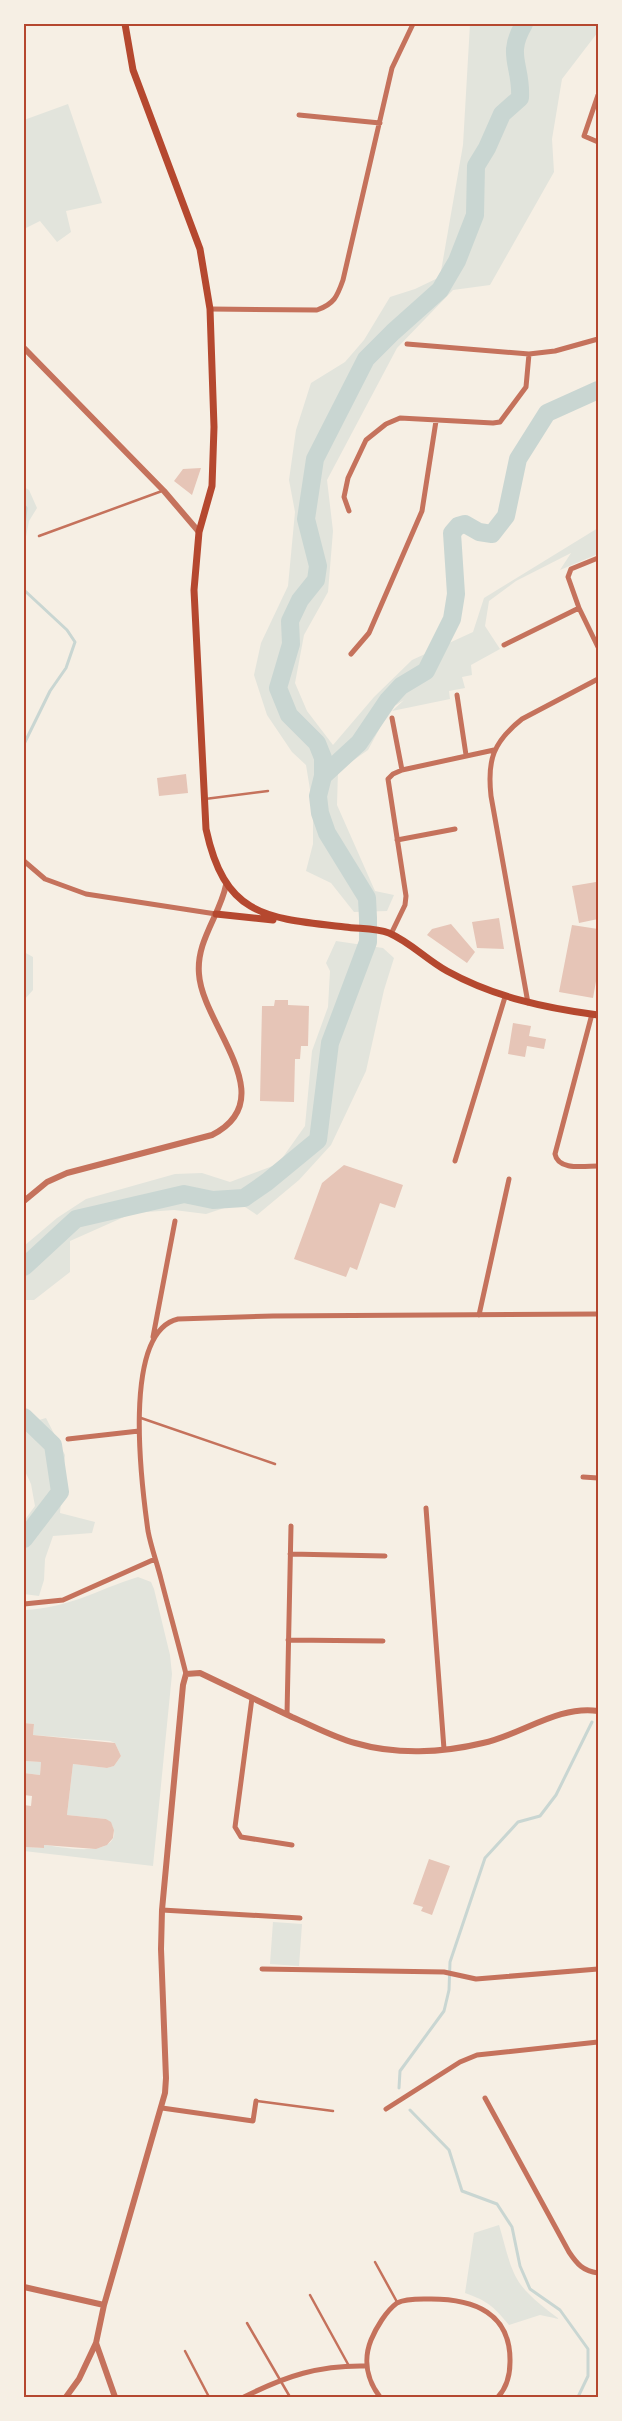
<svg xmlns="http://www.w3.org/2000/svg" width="622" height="2421" font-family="'IBM Plex Serif',serif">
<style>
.green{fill:#e2e4dc}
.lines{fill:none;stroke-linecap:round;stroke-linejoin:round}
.stream{stroke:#c9d6d2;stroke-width:3}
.river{stroke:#c9d6d2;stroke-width:18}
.building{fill:#e6c5b7}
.service{stroke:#c5725c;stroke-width:2.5}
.minor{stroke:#c5725c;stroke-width:5}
.tertiary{stroke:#c5725c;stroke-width:6}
.secondary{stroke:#b5482f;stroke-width:7}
.neatline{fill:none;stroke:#b5482f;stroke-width:2}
</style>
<rect width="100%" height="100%" fill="#f6efe4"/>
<!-- green -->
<path class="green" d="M 470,24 L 598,24 L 598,32 L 562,79 L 552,139 L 554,172 L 490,285 L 453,290 L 397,348 L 327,480 L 333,531 L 328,592 L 304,635 L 295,683 L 307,711 L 333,745 L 374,697 L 412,660 L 473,632 L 484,598 L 598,528 L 598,554 L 560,570 L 571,553 L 516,581 L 489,601 L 485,626 L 500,649 L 471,665 L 472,675 L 462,677 L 465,688 L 449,691 L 450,699 L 392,711 L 404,700 L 390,709 L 368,750 L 338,771 L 337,805 L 375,891 L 394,895 L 387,911 L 354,912 L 331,883 L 306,871 L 313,844 L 313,808 L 306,765 L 292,752 L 267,715 L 254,675 L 261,643 L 288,586 L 295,512 L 289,480 L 296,430 L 311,383 L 345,362 L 364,340 L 390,297 L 415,289 L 440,277 L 463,145 Z
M 68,104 L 102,203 L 66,211 L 71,232 L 57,242 L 40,221 L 24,229 L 24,120 Z
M 24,487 L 29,490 L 37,508 L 29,521 L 24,547 Z
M 336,941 L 383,948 L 394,958 L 384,990 L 366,1071 L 331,1145 L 299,1180 L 257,1215 L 239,1203 L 206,1214 L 174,1210 L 133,1213 L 70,1241 L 70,1272 L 34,1300 L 24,1300 L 24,1246 L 57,1218 L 86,1199 L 175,1174 L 202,1173 L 230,1182 L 278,1164 L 305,1126 L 312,1051 L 328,1007 L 330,971 L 326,963 Z
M 24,952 L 33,957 L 33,990 L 24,1000 Z
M 46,1418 L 65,1455 L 60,1513 L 95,1522 L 92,1533 L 53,1536 L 45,1559 L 44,1580 L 39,1596 L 24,1594 L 24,1521 L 35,1506 L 31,1484 L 24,1469 L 24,1422 L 25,1424 Z
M 138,1577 L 151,1582 L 154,1589 L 170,1655 L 172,1674 L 153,1866 L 24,1851 L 24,1847 L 43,1848 L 44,1845 C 61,1847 108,1857 114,1836 C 115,1829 112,1823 106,1819 L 67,1815 L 73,1764 L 107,1768 L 114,1766 L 121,1756 L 115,1743 L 110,1741 L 33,1735 L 34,1724 L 24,1723 L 24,1610 C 70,1608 96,1590 138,1577 Z
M 24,1761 L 41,1762 L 40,1775 L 24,1773 Z
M 273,1922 L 302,1924 L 299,1966 L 270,1964 Z
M 499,2225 C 505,2244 509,2269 521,2285 C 531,2298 546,2309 559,2319 L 540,2315 L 509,2325 C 494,2307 488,2301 465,2293 L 474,2233 Z"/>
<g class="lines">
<!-- stream -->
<path class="stream" d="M 24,505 L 26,508 L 24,526
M 24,590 L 67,630 L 75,642 L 66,668 L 50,691 L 24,744
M 399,2088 L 400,2071 L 444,2011 L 449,1990 L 450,1962 L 485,1858 L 518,1822 L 540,1816 L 556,1795 L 592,1722
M 410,2110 L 449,2150 L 462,2191 L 497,2204 L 512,2227 L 520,2266 L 530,2289 L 560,2310 L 588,2349 L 588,2376 L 578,2397"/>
<!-- river -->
<path class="river" d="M 323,776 L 359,743 L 388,700 L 401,686 L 426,671 L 452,619 L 456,594 L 452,533 L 458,526 L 465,524 L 479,532 L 492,534 L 506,516 L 518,459 L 547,413 L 598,390
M 24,1267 L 76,1219 L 184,1194 L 213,1200 L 244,1198 L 267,1182 L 318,1140 L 330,1043 L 368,942 L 368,918 L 367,898 L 327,833 L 320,813 L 318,796 L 323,776 L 323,758 L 317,743 L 289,715 L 278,688 L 291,644 L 290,621 L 300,600 L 316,580 L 318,566 L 306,519 L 315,459 L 366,359 L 393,332 L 440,290 L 457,261 L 475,215 L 476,166 L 487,148 L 502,114 L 520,98 C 522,65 505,56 524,24
M 24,1417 L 53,1445 L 60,1492 L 24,1539"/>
</g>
<!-- building -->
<path class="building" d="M 201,468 L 192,495 L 174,481 L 183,469 Z
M 186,774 L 188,793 L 159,796 L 157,778 Z
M 596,882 L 598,887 L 598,919 L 579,923 L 572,886 Z
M 499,918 L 504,949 L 477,948 L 472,922 Z
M 451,924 L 475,952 L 467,963 L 427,935 L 432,929 Z
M 572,925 L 598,929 L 598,970 L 593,998 L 559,992 Z
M 275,1000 L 288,1000 L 288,1005 L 309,1006 L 308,1046 L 301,1046 L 300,1059 L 295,1059 L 294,1102 L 260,1101 L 262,1006 L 274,1006 Z
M 513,1023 L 531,1026 L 529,1036 L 546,1039 L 544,1049 L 527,1046 L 525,1057 L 508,1054 Z
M 344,1165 L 403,1185 L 395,1208 L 380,1203 L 357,1270 L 350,1267 L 346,1277 L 294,1259 L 322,1183 Z
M 24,1723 L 34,1724 L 33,1735 L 115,1743 L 121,1756 L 114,1766 L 107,1768 L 73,1764 L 67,1815 L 106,1819 L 111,1822 L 114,1830 L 113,1838 L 107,1845 L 96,1849 L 44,1845 L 44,1848 L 24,1847 L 24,1805 L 31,1806 L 32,1796 L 24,1795 L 24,1773 L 40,1775 L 41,1762 L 24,1761 Z
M 429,1859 L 450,1866 L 432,1915 L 421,1911 L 423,1907 L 413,1904 Z"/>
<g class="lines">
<!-- service -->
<path class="service" d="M 39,536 L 162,491
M 205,799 L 268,791
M 141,1418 L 275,1464
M 257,2101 L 333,2111
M 375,2262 L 397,2302
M 310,2295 L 349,2366
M 247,2323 L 290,2397
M 185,2351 L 209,2397"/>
<!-- minor -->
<path class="minor" d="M 598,95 L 584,136 L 598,142
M 299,115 L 380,123
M 210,309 L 317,310 C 334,304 337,297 343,280 L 392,68 L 413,24
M 407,344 L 529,354
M 349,511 L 344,497 L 348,478 L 366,440 L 386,424 L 400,418 L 493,423 L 500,422 L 526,387 L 529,354 L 555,351 L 598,339
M 598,558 L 571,569 L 568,577 L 579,608 L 598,647
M 504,645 L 579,608
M 351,654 L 369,633 L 422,511 L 436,421
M 457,695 L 466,755
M 392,718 L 402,770
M 397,840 L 455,829
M 24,861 L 45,879 L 86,894 L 216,914
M 391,934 L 405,905 L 406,896 L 388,779 L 393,774 L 402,770 L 494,750
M 528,1003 L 491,796 C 487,760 493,742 522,719 L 598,679
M 592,1014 L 555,1154 C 558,1171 585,1166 598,1166
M 455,1161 L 505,997
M 479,1315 L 509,1179
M 153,1337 L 175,1221
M 68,1439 L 139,1431
M 583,1477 L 598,1478
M 426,1508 L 444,1749
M 290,1554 L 385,1556
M 24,1604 L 63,1600 L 155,1559
M 288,1640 L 383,1641
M 186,1674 C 178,1642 169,1610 161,1579 C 157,1563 151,1547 148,1531 C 142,1488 121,1332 178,1319 L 273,1316 L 598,1314
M 252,1698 L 235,1827 L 241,1837 L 292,1845
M 287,1714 L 291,1526
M 162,1910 L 300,1918
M 262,1969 L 444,1972 L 476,1979 L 598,1969
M 485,2098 L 569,2252 C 577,2264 583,2271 598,2273
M 162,2108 L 253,2121 L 256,2101
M 386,2109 L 460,2062 L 477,2055 L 598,2042
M 244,2397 C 286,2376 319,2365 366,2366
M 380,2397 C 367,2380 363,2360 371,2340 C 376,2328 386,2311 397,2303 C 406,2298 421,2299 431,2299 C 474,2299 511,2313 510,2362 C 510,2376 507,2387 498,2397"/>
<!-- tertiary -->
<path class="tertiary" d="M 24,348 L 164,491 L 199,532
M 24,1201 L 47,1182 L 67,1173 L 212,1135 C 284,1099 202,1025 199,974 C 196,941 220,915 226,885
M 24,2287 L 104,2305
M 96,2343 L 115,2397
M 66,2397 L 79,2379 L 96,2343 L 104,2305 L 165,2093 L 166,2078 L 161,1949 L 162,1910 L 183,1685 L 186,1674 L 200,1673 C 231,1688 261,1702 292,1717 C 313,1726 333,1737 355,1743 C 396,1755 442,1753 483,1743 C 521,1735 558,1705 598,1711"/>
<!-- secondary -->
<path class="secondary" d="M 125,24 L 133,70 L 200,249 L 210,309 L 214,427 L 212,486 L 199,532 L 194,590 L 206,829 C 225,917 266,918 345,927 C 359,929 376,928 389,933 C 410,942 427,960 447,971 C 494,997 545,1008 598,1015
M 216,914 L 273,920"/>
</g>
<!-- border -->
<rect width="622" height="2421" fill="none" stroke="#f6efe4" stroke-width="50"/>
<rect x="25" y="25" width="572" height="2371" class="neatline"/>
</svg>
